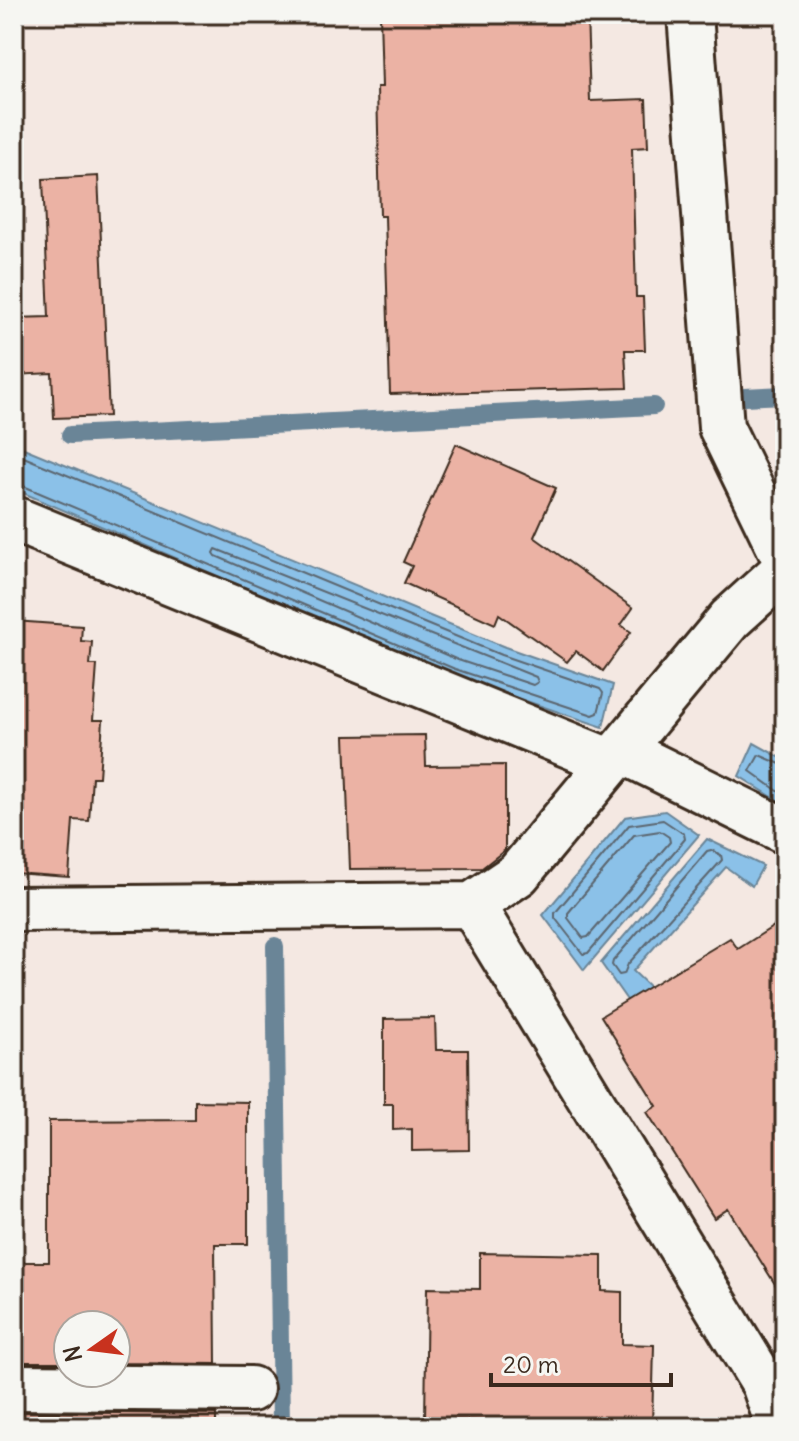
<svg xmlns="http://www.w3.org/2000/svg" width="799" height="1441" font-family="Delius,sans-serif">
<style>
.water{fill:#8bc1e8;stroke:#6b8597;stroke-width:2}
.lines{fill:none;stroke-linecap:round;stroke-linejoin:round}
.shore{stroke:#5b666f;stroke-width:2}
.stream{stroke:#6b8597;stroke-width:18}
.building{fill:#ebb2a4;stroke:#3b2a1e;stroke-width:2}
.minor-casing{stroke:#3b2a1e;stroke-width:50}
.minor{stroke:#f6f6f2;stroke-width:44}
</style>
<rect width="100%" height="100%" fill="#f4e8e2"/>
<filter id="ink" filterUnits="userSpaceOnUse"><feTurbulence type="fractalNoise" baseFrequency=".0125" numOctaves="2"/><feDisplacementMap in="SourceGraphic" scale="16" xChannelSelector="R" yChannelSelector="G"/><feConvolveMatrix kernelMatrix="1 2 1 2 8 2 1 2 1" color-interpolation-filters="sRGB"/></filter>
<g filter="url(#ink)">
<!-- water -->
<path class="water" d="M 14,444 L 505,647 L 613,685 L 603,727 L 452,676 L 14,489 Z
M 754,743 L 785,760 L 785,805 L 739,776 Z
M 665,811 L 699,835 L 584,970 L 543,915 L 625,817 Z
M 707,839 L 763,866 L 752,886 L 726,867 L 633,971 L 652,989 L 629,1003 L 601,963 Z"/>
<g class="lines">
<!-- shore -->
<path class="shore" d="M 14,453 L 501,655 L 600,689 L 603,693 L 598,713 L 593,715 L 455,669 L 14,482
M 216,549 L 536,677 L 538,682 L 533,685 L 458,660 L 216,556 L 214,553 Z
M 785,766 L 759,755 L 750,771 L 785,796
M 663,820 L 684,834 L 685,839 L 588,953 L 583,954 L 555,918 L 555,913 L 629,825 Z
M 660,831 L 669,837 L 670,842 L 588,937 L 583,938 L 568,918 L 568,913 L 634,835 Z
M 711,850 L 721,855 L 722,860 L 628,964 L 624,974 L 619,975 L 612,965 L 613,961 L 707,851 Z"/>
<!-- stream -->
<path class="stream" d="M 745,397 L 785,395
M 70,435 L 654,406
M 275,946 L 281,1427"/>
</g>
<!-- building -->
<path class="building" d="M 380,14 L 587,14 L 590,101 L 646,99 L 648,147 L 632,148 L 636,297 L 643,297 L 645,350 L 625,350 L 627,388 L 390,394 L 385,216 L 380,216 L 377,87 L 382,87 Z
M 98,176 L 109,416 L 54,418 L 52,373 L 14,375 L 14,318 L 49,317 L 43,179 Z
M 456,444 L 556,488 L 534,537 L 633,608 L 621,625 L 631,632 L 603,671 L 576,651 L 567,662 L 499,614 L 495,624 L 404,583 L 412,566 L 403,562 Z
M 14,621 L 82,626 L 81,641 L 92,642 L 90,665 L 97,665 L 93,720 L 103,720 L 99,777 L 92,777 L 89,821 L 73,820 L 69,877 L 14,873 Z
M 425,735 L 426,766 L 505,765 L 505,850 L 482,868 L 350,869 L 345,736 Z
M 785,919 L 785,1300 L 728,1209 L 714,1218 L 647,1112 L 657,1106 L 601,1016 L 730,938 L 738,949 Z
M 435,1018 L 436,1050 L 468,1050 L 469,1150 L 412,1151 L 412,1129 L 393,1130 L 393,1104 L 384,1104 L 384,1019 Z
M 195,1101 L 248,1102 L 248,1244 L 215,1244 L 216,1364 L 116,1363 L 116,1325 L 68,1325 L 68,1362 L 18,1362 L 18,1262 L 49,1262 L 49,1121 L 195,1120 Z
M 480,1253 L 602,1255 L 602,1291 L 622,1292 L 622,1344 L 654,1345 L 652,1427 L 553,1427 L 553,1421 L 425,1419 L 427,1288 L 480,1289 Z
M 17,1412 L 216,1414 L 216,1427 L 17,1427 Z"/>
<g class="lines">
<!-- minor casing -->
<g class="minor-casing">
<path id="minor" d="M 690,14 L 721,427 L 785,559
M 14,519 L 611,762
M 621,750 L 785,831
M 472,905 L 764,1384 L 779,1427
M 14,909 L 472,905 L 518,874 L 730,619 L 785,569
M 14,1387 L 251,1389"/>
</g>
<!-- minor -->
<use href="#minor" class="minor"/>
</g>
</g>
<!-- margin -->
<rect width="799" height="1441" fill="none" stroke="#f6f6f2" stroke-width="48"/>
<rect x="24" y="24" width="751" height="1393" fill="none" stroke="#3b2a1e" stroke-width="3" filter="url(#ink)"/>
<!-- north arrow -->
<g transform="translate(92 1349) rotate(256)"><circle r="38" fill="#f6f6f2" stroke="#aba49d" stroke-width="2"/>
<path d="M0-6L14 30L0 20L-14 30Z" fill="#c8321e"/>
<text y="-12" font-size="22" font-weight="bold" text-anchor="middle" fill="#3b2a1e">N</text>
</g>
<!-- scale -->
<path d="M491 1373v12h180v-12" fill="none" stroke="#3b2a1e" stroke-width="4"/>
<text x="503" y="1373" font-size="24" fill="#3b2a1e" stroke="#f6f6f2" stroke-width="6" paint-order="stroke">20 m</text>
</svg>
